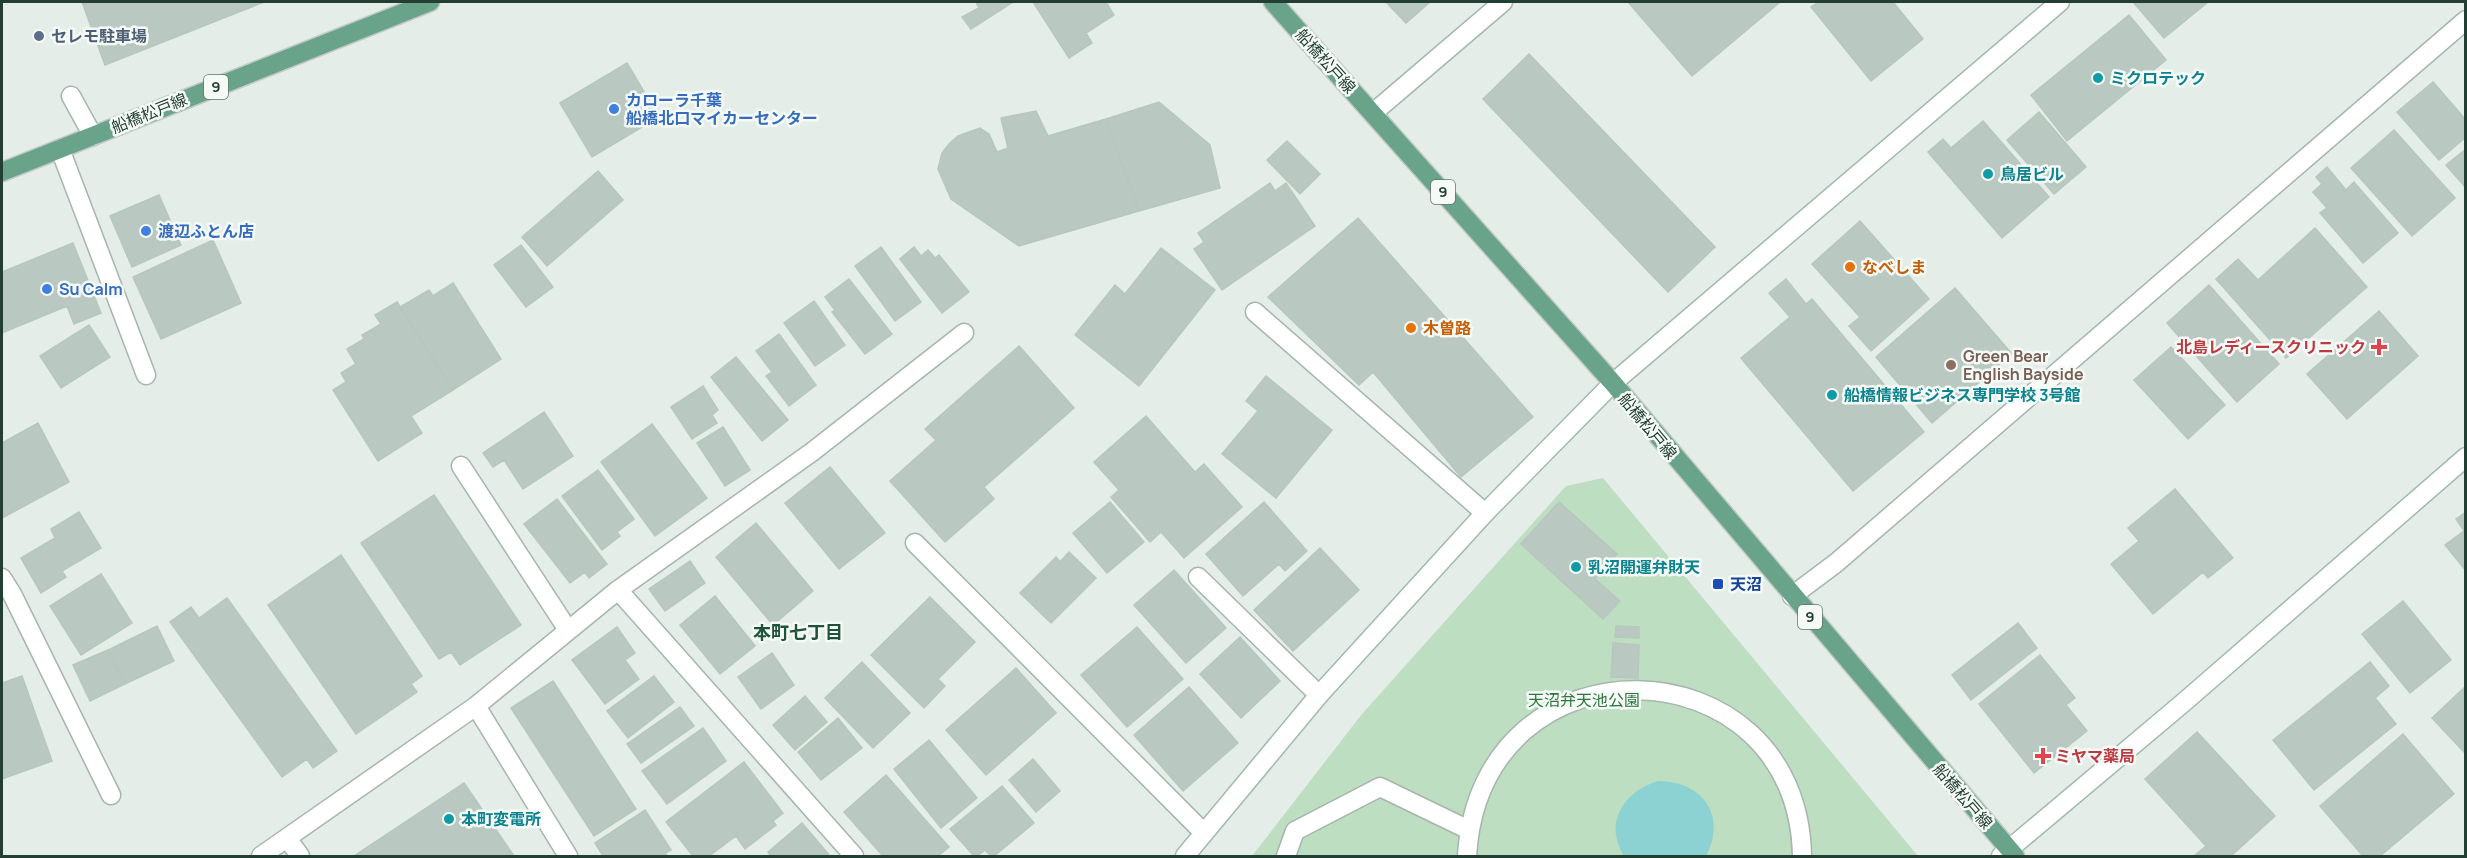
<svg xmlns="http://www.w3.org/2000/svg" width="2467" height="858" font-family="Manrope,'Noto Sans JP',sans-serif">
<style>
.green{fill:#bddec0}
.water{fill:#8cd2d2}
.building{fill:#b9c8c0;stroke:#b6c7bd;stroke-width:1.5}
.lines{fill:none;stroke-linecap:round;stroke-linejoin:round}
.lane-casing{stroke:#a6b5ae;stroke-width:21}
.street-casing{stroke:#a6b5ae;stroke-width:21}
.secondary-casing{stroke:#a2b9ad;stroke-width:21}
.primary-casing{stroke:#c1c9c6;stroke-width:21}
.lane{stroke:#fff;stroke-width:18}
.street{stroke:#fff;stroke-width:18}
.secondary{stroke:#fff;stroke-width:18}
.primary{stroke:#68a38a;stroke-width:18}
.service-dot{fill:#5c6f8a;stroke:#f5faf6;stroke-width:2}
.culture-dot{fill:#0f9aa8;stroke:#f5faf6;stroke-width:2}
.shop-dot{fill:#3f7fe0;stroke:#f5faf6;stroke-width:2}
.food-dot{fill:#e8710a;stroke:#f5faf6;stroke-width:2}
.health-dot{fill:#e0444e;stroke:#f5faf6;stroke-width:2}
.education-dot{fill:#8d6e63;stroke:#f5faf6;stroke-width:2}
.transit-dot{fill:#1a4fb4;stroke:#f5faf6;stroke-width:2}
.labels{text-anchor:middle;stroke-width:5;stroke-linejoin:round;paint-order:stroke}
.shield{fill:#f5faf6;stroke:#62776e;stroke-width:1.5}
.shield-label{font-size:15px;font-weight:bold;fill:#233f33}
.service-label{font-size:16px;font-weight:bold;fill:#4e5e75;stroke:#f5faf6;text-anchor:start}
.street-label{font-size:16px;fill:#233f33;stroke:#f5faf6}
.culture-label{font-size:16px;font-weight:bold;fill:#0d838f;stroke:#f5faf6;text-anchor:start}
.shop-label{font-size:16px;font-weight:bold;fill:#366cbe;stroke:#f5faf6;text-anchor:start}
.food-label{font-size:16px;font-weight:bold;fill:#c56008;stroke:#f5faf6;text-anchor:start}
.health-label{font-size:16px;font-weight:bold;fill:#be3a42;stroke:#f5faf6;text-anchor:end}
.education-label{font-size:16px;font-weight:bold;fill:#785e54;stroke:#f5faf6;text-anchor:start}
.transit-label{font-size:16px;font-weight:bold;fill:#164399;stroke:#f5faf6;text-anchor:start}
.park-label{font-size:16px;fill:#2d763d;stroke:#f5faf6}
.neighbourhood-label{font-size:18px;font-weight:bold;fill:#1f523d;stroke:#f5faf6}
</style>
<rect width="100%" height="100%" fill="#e4ede8"/>
<!-- green -->
<path class="green" d="M 1603,478 L 1918,856 L 1252,856 L 1362,714 L 1566,486 Z"/>
<!-- water -->
<path class="water" d="M 1658,781 C 1703,781 1727,816 1706,856 L 1624,856 C 1603,823 1624,791 1658,781 Z"/>
<!-- building -->
<path class="building" d="M 82,2 L 264,2 L 105,65 Z
M 976,2 L 1013,2 L 971,29 L 962,17 L 979,8 Z
M 1033,2 L 1106,2 L 1114,15 L 1086,33 L 1092,43 L 1069,58 Z
M 1386,2 L 1430,2 L 1406,23 Z
M 1628,2 L 1780,2 L 1692,76 Z
M 1819,2 L 1893,2 L 1923,39 L 1871,81 L 1811,7 Z
M 2133,2 L 2208,2 L 2164,38 Z
M 2129,15 L 2166,60 L 2067,141 L 2031,95 Z
M 1529,54 L 1715,247 L 1668,292 L 1483,99 Z
M 627,63 L 659,117 L 592,157 L 560,103 Z
M 2433,82 L 2466,120 L 2466,137 L 2439,160 L 2397,112 Z
M 1159,102 L 1210,145 L 1220,188 L 1139,211 L 1106,119 Z
M 1036,111 L 1048,136 L 1106,119 L 1139,211 L 1019,246 L 951,199 L 938,169 L 942,153 L 949,144 L 958,136 L 980,128 L 989,134 L 997,152 L 1008,148 L 1001,118 Z
M 2039,112 L 2086,167 L 2054,194 L 2007,140 Z
M 1983,121 L 2049,197 L 2002,238 L 1928,152 L 1943,139 L 1951,148 Z
M 2394,130 L 2455,198 L 2412,236 L 2351,168 Z
M 1287,141 L 1320,174 L 1300,194 L 1267,160 Z
M 2466,149 L 2466,188 L 2446,165 Z
M 2327,167 L 2346,190 L 2354,182 L 2398,233 L 2363,263 L 2320,213 L 2327,208 L 2313,192 L 2322,184 L 2316,177 Z
M 598,171 L 623,200 L 547,266 L 522,237 Z
M 1270,183 L 1275,191 L 1286,183 L 1315,226 L 1222,290 L 1194,249 L 1204,242 L 1198,233 Z
M 159,195 L 181,245 L 132,267 L 110,216 Z
M 1358,218 L 1533,417 L 1461,477 L 1373,372 L 1359,385 L 1268,297 Z
M 1860,221 L 1929,299 L 1871,351 L 1849,326 L 1860,317 L 1812,264 Z
M 2315,228 L 2367,287 L 2286,358 L 2216,279 L 2238,259 L 2258,280 Z
M 213,240 L 241,303 L 161,339 L 133,277 Z
M 73,243 L 101,313 L 74,324 L 67,306 L 2,333 L 2,272 Z
M 521,245 L 553,287 L 526,307 L 494,265 Z
M 881,247 L 921,302 L 895,321 L 855,266 Z
M 914,247 L 921,256 L 928,250 L 935,258 L 939,255 L 969,292 L 942,313 L 900,259 Z
M 1161,248 L 1215,290 L 1139,386 L 1075,335 L 1115,285 L 1125,294 Z
M 849,279 L 892,334 L 865,354 L 832,312 L 835,310 L 825,297 Z
M 1786,279 L 1806,304 L 1812,299 L 1924,432 L 1853,491 L 1741,358 L 1790,317 L 1769,293 Z
M 453,283 L 501,359 L 453,390 L 400,307 L 429,290 L 433,296 Z
M 2209,285 L 2279,364 L 2237,402 L 2167,323 Z
M 1955,288 L 2012,354 L 1932,423 L 1876,357 Z
M 814,301 L 845,345 L 815,366 L 784,323 Z
M 397,302 L 453,390 L 411,416 L 422,433 L 378,461 L 333,390 L 346,382 L 341,373 L 356,364 L 347,349 L 364,339 L 362,335 L 381,324 L 375,315 Z
M 2379,311 L 2418,356 L 2347,419 L 2307,374 Z
M 89,325 L 110,357 L 61,388 L 40,356 Z
M 779,334 L 816,385 L 789,406 L 766,376 L 772,372 L 756,351 Z
M 1019,346 L 1074,408 L 984,487 L 994,499 L 945,542 L 890,481 L 936,440 L 925,429 Z
M 2171,347 L 2225,405 L 2188,439 L 2134,380 Z
M 736,357 L 788,420 L 762,441 L 711,377 Z
M 1266,376 L 1332,430 L 1276,498 L 1222,454 L 1258,411 L 1246,401 Z
M 703,386 L 718,410 L 712,415 L 717,423 L 692,439 L 671,407 Z
M 544,412 L 573,456 L 523,489 L 504,460 L 493,467 L 483,453 Z
M 1146,416 L 1195,472 L 1204,464 L 1242,507 L 1184,558 L 1161,532 L 1150,542 L 1111,497 L 1119,490 L 1094,462 Z
M 38,423 L 69,482 L 2,518 L 2,443 Z
M 652,424 L 707,498 L 655,536 L 601,462 Z
M 723,427 L 750,470 L 725,486 L 697,443 Z
M 830,467 L 885,533 L 839,569 L 785,503 Z
M 598,470 L 634,519 L 617,532 L 620,536 L 602,550 L 562,496 Z
M 2175,489 L 2233,558 L 2208,578 L 2203,572 L 2153,614 L 2111,564 L 2139,541 L 2128,528 Z
M 434,495 L 521,625 L 460,665 L 451,652 L 439,659 L 361,543 Z
M 557,499 L 607,564 L 589,578 L 585,572 L 570,583 L 524,524 Z
M 1110,502 L 1144,542 L 1107,573 L 1073,533 Z
M 1264,502 L 1307,551 L 1285,571 L 1279,564 L 1243,596 L 1206,554 Z
M 1559,502 L 1617,554 L 1595,579 L 1620,601 L 1603,619 L 1521,544 Z
M 79,512 L 101,548 L 62,571 L 66,577 L 41,593 L 21,558 L 55,538 L 51,529 Z
M 2466,512 L 2466,571 L 2445,545 L 2464,531 L 2456,519 Z
M 756,523 L 813,591 L 773,625 L 716,557 Z
M 1320,548 L 1359,590 L 1293,651 L 1254,610 Z
M 1069,552 L 1096,578 L 1051,623 L 1020,593 L 1056,557 L 1060,562 Z
M 341,555 L 422,676 L 411,684 L 417,692 L 356,734 L 268,605 Z
M 690,561 L 705,583 L 665,611 L 649,589 Z
M 1174,570 L 1226,628 L 1186,663 L 1134,605 Z
M 101,574 L 132,623 L 81,655 L 50,606 Z
M 715,596 L 755,646 L 720,674 L 680,625 Z
M 930,597 L 975,642 L 938,679 L 945,686 L 924,708 L 871,655 Z
M 227,598 L 337,751 L 313,768 L 307,759 L 282,777 L 170,622 L 191,607 L 199,618 Z
M 2403,601 L 2451,660 L 2410,693 L 2362,634 Z
M 2018,623 L 2037,648 L 1971,700 L 1952,675 Z
M 157,626 L 174,661 L 125,684 L 108,650 Z
M 1616,626 L 1639,627 L 1639,638 L 1615,637 Z
M 617,627 L 635,653 L 625,660 L 639,679 L 605,704 L 572,660 Z
M 1137,627 L 1183,679 L 1127,727 L 1081,675 Z
M 1240,637 L 1280,681 L 1241,718 L 1200,674 Z
M 1613,643 L 1639,645 L 1638,678 L 1611,677 Z
M 108,650 L 125,684 L 90,701 L 73,665 Z
M 772,653 L 794,685 L 761,709 L 738,677 Z
M 2040,655 L 2075,698 L 2066,705 L 2087,731 L 2034,773 L 1979,704 Z
M 862,662 L 910,713 L 873,748 L 825,698 Z
M 2370,662 L 2389,686 L 2375,698 L 2396,724 L 2314,790 L 2273,740 Z
M 1016,668 L 1056,713 L 986,775 L 946,730 Z
M 22,676 L 52,761 L 2,779 L 2,683 Z
M 654,676 L 674,702 L 628,738 L 607,711 Z
M 553,681 L 636,809 L 594,836 L 511,708 Z
M 2466,686 L 2466,754 L 2432,718 Z
M 1189,687 L 1238,743 L 1183,791 L 1134,735 Z
M 805,696 L 827,722 L 795,750 L 773,725 Z
M 680,707 L 694,726 L 641,763 L 627,744 Z
M 838,718 L 862,748 L 821,780 L 798,752 Z
M 703,728 L 726,761 L 667,804 L 642,771 Z
M 2197,732 L 2275,816 L 2231,856 L 2194,856 L 2206,846 L 2145,779 Z
M 2403,734 L 2454,794 L 2380,856 L 2363,856 L 2320,806 Z
M 929,740 L 977,798 L 941,828 L 894,769 Z
M 1033,759 L 1060,791 L 1036,812 L 1009,780 Z
M 744,762 L 783,813 L 773,821 L 776,825 L 745,849 L 736,836 L 709,856 L 693,856 L 666,822 Z
M 886,775 L 949,847 L 938,856 L 883,856 L 844,812 Z
M 464,783 L 514,856 L 354,856 Z
M 1002,786 L 1034,823 L 994,856 L 991,856 L 985,850 L 977,856 L 974,856 L 950,829 Z
M 645,810 L 671,850 L 665,853 L 667,856 L 603,856 L 595,843 Z
M 802,823 L 830,856 L 771,856 L 768,852 Z"/>
<g class="lines">
<!-- lane casing -->
<g class="lane-casing">
<path id="lane" d="M 71,96 L 93,136
M 60,149 L 146,375
M 1255,312 L 1485,513
M 461,466 L 568,630
M 915,543 L 1203,832
M 1198,577 L 1319,695
M 2,578 L 12,594 L 111,795
M 618,590 L 812,452 L 964,333
M 476,706 L 568,856
M 287,838 L 300,856
M 261,856 L 476,706 L 618,590 L 854,856"/>
</g>
<!-- street casing -->
<g class="street-casing">
<path id="street" d="M 1373,113 L 1503,2
M 1792,596 L 1836,563 L 2466,20
M 1286,856 L 1295,831 L 1380,787 L 1469,830
M 1467,856 C 1481,630 1798,640 1802,856"/>
</g>
<!-- secondary casing -->
<g class="secondary-casing">
<path id="secondary" d="M 1185,856 L 1319,695 L 1485,513 L 1613,383 L 2060,2
M 2001,856 L 2183,703 L 2466,457"/>
</g>
<!-- primary casing -->
<g class="primary-casing">
<path id="primary" d="M 1273,2 L 1613,383 L 2015,856
M 2,172 L 430,2"/>
</g>
<!-- lane -->
<use href="#lane" class="lane"/>
<!-- street -->
<use href="#street" class="street"/>
<!-- secondary -->
<use href="#secondary" class="secondary"/>
<!-- primary -->
<use href="#primary" class="primary"/>
</g>
<!-- markers -->
<circle class="service-dot" cx="39" cy="36" r="6"/>
<g class="culture-dot">
<circle cx="2098" cy="78" r="6"/>
<circle cx="1988" cy="174" r="6"/>
<circle cx="1832" cy="395" r="6"/>
<circle cx="1576" cy="567" r="6"/>
<circle cx="449" cy="819" r="6"/>
</g>
<g class="shop-dot">
<circle cx="614" cy="109" r="6"/>
<circle cx="146" cy="231" r="6"/>
<circle cx="47" cy="289" r="6"/>
</g>
<g class="food-dot">
<circle cx="1850" cy="267" r="6"/>
<circle cx="1411" cy="328" r="6"/>
</g>
<g class="health-dot">
<path d="M2376 338h6v6h6v6h-6v6h-6v-6h-6v-6h6z"/>
<path d="M2040 747h6v6h6v6h-6v6h-6v-6h-6v-6h6z"/>
</g>
<circle class="education-dot" cx="1951" cy="365" r="6"/>
<rect class="transit-dot" x="1712" y="578" width="12" height="12" rx="3"/>
<g class="labels">
<!-- shield labels -->
<g class="shield">
<rect x="204" y="75" width="24" height="24" rx="4.5"/>
<rect x="1431" y="180" width="24" height="24" rx="4.5"/>
<rect x="1798" y="605" width="24" height="24" rx="4.5"/>
</g>
<g class="shield-label">
<text x="216" y="92">9</text>
<text x="1443" y="197">9</text>
<text x="1810" y="622">9</text>
</g>
<!-- service labels -->
<g class="service-label">
<text x="51" y="42">セレモ駐車場</text>
</g>
<!-- street labels -->
<g class="street-label">
<text transform="translate(1326 61) rotate(48)" y="6">船橋松戸線</text>
<text transform="translate(149 113) rotate(-22)" y="6">船橋松戸線</text>
<text transform="translate(1648 426) rotate(50)" y="6">船橋松戸線</text>
<text transform="translate(1963 796) rotate(49)" y="6">船橋松戸線</text>
</g>
<!-- culture labels -->
<g class="culture-label">
<text x="2110" y="84">ミクロテック</text>
<text x="2000" y="180">鳥居ビル</text>
<text x="1844" y="401">船橋情報ビジネス専門学校 3号館</text>
<text x="1588" y="573">乳沼開運弁財天</text>
<text x="461" y="825">本町変電所</text>
</g>
<!-- shop labels -->
<g class="shop-label">
<text x="626" y="106">カローラ千葉<tspan x="626" dy="18">船橋北口マイカーセンター</tspan></text>
<text x="158" y="237">渡辺ふとん店</text>
<text x="59" y="295">Su Calm</text>
</g>
<!-- food labels -->
<g class="food-label">
<text x="1862" y="273">なべしま</text>
<text x="1423" y="334">木曽路</text>
</g>
<!-- health labels -->
<g class="health-label">
<text x="2366" y="353">北島レディースクリニック</text>
<text x="2055" y="762" text-anchor="start">ミヤマ薬局</text>
</g>
<!-- education labels -->
<g class="education-label">
<text x="1963" y="362">Green Bear<tspan x="1963" dy="18">English Bayside</tspan></text>
</g>
<!-- transit labels -->
<g class="transit-label">
<text x="1730" y="590">天沼</text>
</g>
<!-- park labels -->
<g class="park-label">
<text x="1584" y="706">天沼弁天池公園</text>
</g>
<!-- neighbourhood labels -->
<g class="neighbourhood-label">
<text x="798" y="639">本町七丁目</text>
</g>
</g>
<!-- border -->
<rect width="2467" height="858" fill="none" stroke="#233f33" stroke-width="6"/>
</svg>
